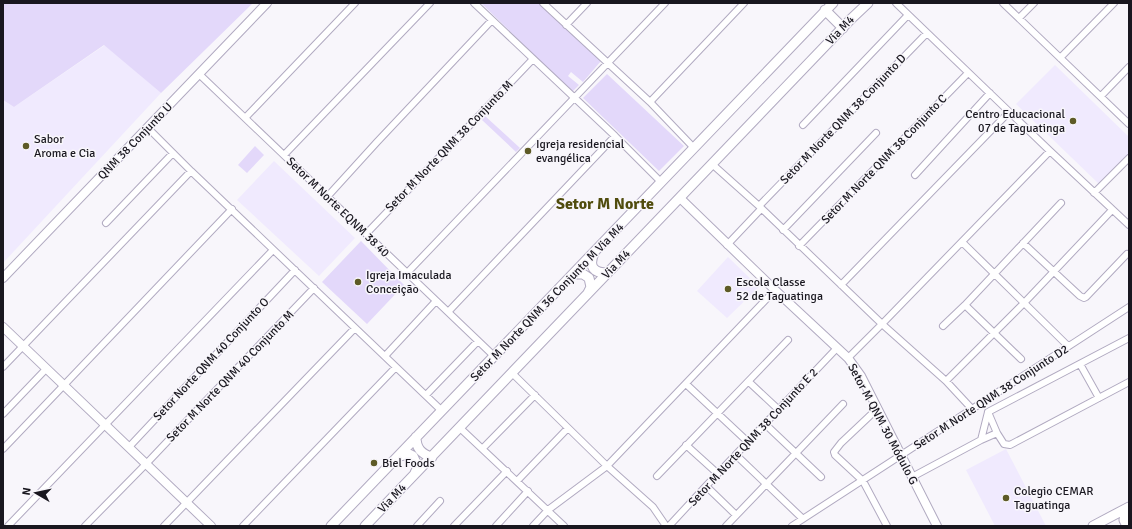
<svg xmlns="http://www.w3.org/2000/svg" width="1132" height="529" font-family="Signika,sans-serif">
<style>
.built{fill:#f0eafe}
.green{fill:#e3d8fa}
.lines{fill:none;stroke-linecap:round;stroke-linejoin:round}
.minor-casing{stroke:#b1aac1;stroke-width:8}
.tertiary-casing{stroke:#b1aac1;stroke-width:10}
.secondary-casing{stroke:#b1aac1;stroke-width:11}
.minor{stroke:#fff;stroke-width:6}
.tertiary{stroke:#fff;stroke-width:8}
.secondary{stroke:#fff;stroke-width:9}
.poi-dot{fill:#5d5a26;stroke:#f8f6fb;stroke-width:1.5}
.labels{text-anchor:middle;stroke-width:3;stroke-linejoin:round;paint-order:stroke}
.street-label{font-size:12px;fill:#19171f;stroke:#f8f6fb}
.poi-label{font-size:12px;fill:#19171f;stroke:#f8f6fb;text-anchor:start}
.district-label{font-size:16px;font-weight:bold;fill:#504c0d;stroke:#f8f6fb}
</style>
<rect width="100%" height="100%" fill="#f8f6fb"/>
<!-- built -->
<path class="built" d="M 105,45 L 161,93 L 3,263 L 3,100 L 14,107 Z
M 1055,65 L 1129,137 L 1129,154 L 1099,184 L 1016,104 Z
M 274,161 L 355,238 L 319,276 L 237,200 Z
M 728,257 L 759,287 L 727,318 L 697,291 Z
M 1006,449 L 1046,526 L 995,526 L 966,470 Z"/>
<!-- green -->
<path class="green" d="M 3,3 L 253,3 L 161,93 L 104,45 L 14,107 L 3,100 Z
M 481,3 L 540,3 L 601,61 L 583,82 L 571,72 L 568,76 L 579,85 L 572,92 Z
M 607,74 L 684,146 L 659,171 L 583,98 Z
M 485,116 L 520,148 L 516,152 L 482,120 Z
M 255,146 L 264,155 L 247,173 L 238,165 Z
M 361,241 L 404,285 L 367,324 L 322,282 Z"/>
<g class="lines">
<!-- minor casing -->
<g class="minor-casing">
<path id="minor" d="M 474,3 L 615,136 L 661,182
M 543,3 L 650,102 L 694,148
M 896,3 L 1050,151 L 1129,225
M 1003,3 L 1129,124
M 1019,18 L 1034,3
M 566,25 L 587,3
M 1060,58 L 1114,3
M 199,74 L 494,356
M 1101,96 L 1129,67
M 650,102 L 744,3
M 245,118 L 355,3
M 803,125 L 908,15
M 148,128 L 191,171 L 442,411
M 284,155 L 430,3
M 712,164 L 759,206 L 882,324 L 946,381 L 972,409
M 915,175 L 990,93
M 1094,193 L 1129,158
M 327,197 L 377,142 L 492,20
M 759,206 L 927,33
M 106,223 L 173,153
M 783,230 L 876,133
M 366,234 L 533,59
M 962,242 L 1068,346
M 1023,243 L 1080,296 L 1084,298 L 1086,297 L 1127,254
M 727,245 L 761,209
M 799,246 L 968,73
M 407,273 L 665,3
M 841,285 L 1009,112
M 965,305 L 1061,203
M 448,312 L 615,136
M 943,326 L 965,305 L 1021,359
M 385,356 L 436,301
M 848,358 L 882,324 L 1050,151
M 1080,364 L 1099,398
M 3,367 L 191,171
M 512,373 L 607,466 L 653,507 L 666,526
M 946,381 L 1024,303 L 1112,210
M 749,382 L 779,410
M 686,384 L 748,442
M 426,395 L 478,341
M 877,409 L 841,443 L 834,452 L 835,455 L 863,481 L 887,526
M 988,412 L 997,433
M 3,414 L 46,369
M 765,424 L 821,477
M 460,428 L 564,526
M 981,440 L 997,433 L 1004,444 L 1010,445 L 1129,382
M 686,445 L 717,473
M 129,447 L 295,270
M 483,448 L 535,395
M 3,449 L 232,209
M 736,455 L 803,519
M 657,476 L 788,340
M 912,477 L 981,440 L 988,412 L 1129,338
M 517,481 L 568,428
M 706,486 L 736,515
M 8,526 L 273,250
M 85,526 L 146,464 L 199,408 L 314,288
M 164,526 L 355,328
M 243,526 L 396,367
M 417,526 L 440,501
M 454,526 L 507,471
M 496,526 L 528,491
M 533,526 L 548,510 L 607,466 L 775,290
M 669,526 L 706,486 L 837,348
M 726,526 L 843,404
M 792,526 L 1129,307"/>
</g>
<!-- tertiary casing -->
<g class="tertiary-casing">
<path id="tertiary" d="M 680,198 L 775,290 L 848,358 L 861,376 L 937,526
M 3,278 L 267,3
M 3,327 L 211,526"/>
</g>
<!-- secondary casing -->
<g class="secondary-casing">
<path id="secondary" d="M 825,10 L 843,28
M 594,253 C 588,267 594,273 607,273
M 574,274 L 583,274 L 589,278 L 591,287 L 588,293
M 416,437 C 416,448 421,454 432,457
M 399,456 L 409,454 L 413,456 L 418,467 L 415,473
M 1129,513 L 1125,515 L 1124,520 L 1126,524 L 1129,525
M 331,526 L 833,3
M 365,526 L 851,19 L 868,3
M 1093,526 L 1129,507"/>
</g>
<!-- minor -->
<use href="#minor" class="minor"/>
<!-- tertiary -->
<use href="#tertiary" class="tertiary"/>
<!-- secondary -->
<use href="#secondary" class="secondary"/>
</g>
<!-- markers -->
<g class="poi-dot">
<circle cx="1073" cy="121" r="4"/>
<circle cx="26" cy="146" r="4"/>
<circle cx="528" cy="151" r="4"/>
<circle cx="358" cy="282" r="4"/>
<circle cx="728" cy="289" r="4"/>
<circle cx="374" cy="463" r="4"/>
<circle cx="1006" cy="498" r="4"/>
</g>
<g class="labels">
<!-- street labels -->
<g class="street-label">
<text transform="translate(840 30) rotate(-46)" y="4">Via M4</text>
<text transform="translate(843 119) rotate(-46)" y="4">Setor M Norte QNM 38 Conjunto D</text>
<text transform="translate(135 141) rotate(-46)" y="4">QNM 38 Conjunto U</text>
<text transform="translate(449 146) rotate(-46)" y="4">Setor M Norte QNM 38 Conjunto M</text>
<text transform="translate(884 159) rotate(-46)" y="4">Setor M Norte QNM 38 Conjunto C</text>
<text transform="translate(338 207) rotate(44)" y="4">Setor M Norte EQNM 38 40</text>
<text transform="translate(616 264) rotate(-46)" y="4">Via M4</text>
<text transform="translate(547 302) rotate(-46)" y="4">Setor M Norte QNM 36 Conjunto M Via M4</text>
<text transform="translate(211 359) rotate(-47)" y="4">Setor Norte QNM 40 Conjunto O</text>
<text transform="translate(230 376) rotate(-46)" y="4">Setor M Norte QNM 40 Conjunto M</text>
<text transform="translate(991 397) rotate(-33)" y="4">Setor M Norte QNM 38 Conjunto D2</text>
<text transform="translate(883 424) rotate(62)" y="4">Setor M QNM 30 Módulo G</text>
<text transform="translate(753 437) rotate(-47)" y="4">Setor M Norte QNM 38 Conjunto E 2</text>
<text transform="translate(392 498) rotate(-46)" y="4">Via M4</text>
</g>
<!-- poi labels -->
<g class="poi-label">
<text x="1065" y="118" text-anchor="end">Centro Educacional<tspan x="1065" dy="14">07 de Taguatinga</tspan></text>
<text x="34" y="143">Sabor<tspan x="34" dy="14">Aroma e Cia</tspan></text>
<text x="536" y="148">Igreja residencial<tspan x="536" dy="14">evangélica</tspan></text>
<text x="366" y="279">Igreja Imaculada<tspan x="366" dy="14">Conceição</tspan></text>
<text x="736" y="286">Escola Classe<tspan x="736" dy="14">52 de Taguatinga</tspan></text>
<text x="382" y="467">Biel Foods</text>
<text x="1014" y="495">Colegio CEMAR<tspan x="1014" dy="14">Taguatinga</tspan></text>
</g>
<!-- district labels -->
<g class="district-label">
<text x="605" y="209">Setor M Norte</text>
</g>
</g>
<!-- border -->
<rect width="1132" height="529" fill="none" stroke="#19171f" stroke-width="8"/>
<!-- north arrow -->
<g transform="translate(36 493) rotate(279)" stroke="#f8f6fb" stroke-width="3" paint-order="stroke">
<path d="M0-3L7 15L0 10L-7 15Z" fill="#19171f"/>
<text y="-6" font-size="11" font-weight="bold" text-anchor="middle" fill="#19171f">N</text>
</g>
</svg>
